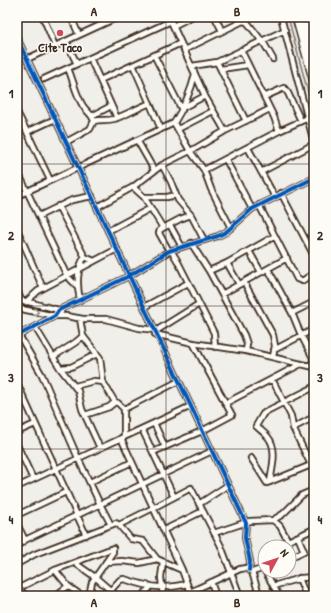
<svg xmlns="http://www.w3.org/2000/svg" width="331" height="613" font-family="'Patrick Hand',sans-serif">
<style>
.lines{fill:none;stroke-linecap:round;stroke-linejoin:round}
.stream{stroke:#80746b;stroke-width:1.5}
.minor-casing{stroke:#3b2a1e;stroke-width:8}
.highway-casing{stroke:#3b2a1e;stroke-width:10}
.minor{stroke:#fdfcf7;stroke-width:4.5}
.highway{stroke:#fdfcf7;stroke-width:7}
.cycleway-casing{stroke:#fdfcf7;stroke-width:6}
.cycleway{stroke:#0057b8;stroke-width:4}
.oneway{stroke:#9c938a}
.grid{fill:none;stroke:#3b2a1e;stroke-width:1;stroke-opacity:0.55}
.poi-dot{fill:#d1495b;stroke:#fdfcf7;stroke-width:1.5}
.labels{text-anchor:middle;stroke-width:3;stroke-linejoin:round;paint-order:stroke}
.poi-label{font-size:13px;font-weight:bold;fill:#3b2a1e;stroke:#fdfcf7}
.neatline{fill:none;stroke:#3b2a1e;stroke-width:1.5}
.grid-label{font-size:13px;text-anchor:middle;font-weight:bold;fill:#3b2a1e}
</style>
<rect width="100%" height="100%" fill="#f1efea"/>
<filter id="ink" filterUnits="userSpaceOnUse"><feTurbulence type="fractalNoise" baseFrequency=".025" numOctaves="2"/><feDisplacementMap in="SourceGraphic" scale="8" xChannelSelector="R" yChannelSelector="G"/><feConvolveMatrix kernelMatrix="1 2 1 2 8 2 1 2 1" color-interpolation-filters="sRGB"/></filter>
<g filter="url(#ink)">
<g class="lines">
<!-- stream -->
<path class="stream" d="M 288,17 L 314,115"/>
<!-- minor casing -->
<g class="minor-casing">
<path id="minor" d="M 43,17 L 55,46
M 71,17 L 79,35
M 169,17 L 205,96 L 225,131
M 215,17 L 222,31
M 281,17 L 314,143
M 173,26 L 191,17
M 17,38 L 246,523 L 245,538 L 250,561 L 249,570
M 262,40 L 273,59
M 66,41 L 77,64
M 184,50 L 243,21 L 247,22 L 261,40
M 241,50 L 274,117 L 279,131
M 154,55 L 182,110
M 90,58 L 117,118
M 27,59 L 118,17
M 217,62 L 246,121
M 133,65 L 161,129
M 192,66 L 217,62 L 285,30
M 221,69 L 248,65
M 44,79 L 171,21
M 100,80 L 181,43
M 264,97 L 284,88 L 288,93 L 301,121
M 184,107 L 205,96
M 17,112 L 27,132 L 55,119
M 92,116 L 111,106
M 94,121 C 101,119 107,121 114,119 C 126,115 138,108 150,103
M 174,123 L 190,151 L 204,170 L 211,189 L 231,228
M 178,129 L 213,111
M 27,132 L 50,180
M 137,140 L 154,170
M 66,142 L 90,129 L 94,121 C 92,114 87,112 83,106 C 76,95 73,80 68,68
M 248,148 L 275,197
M 226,160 L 252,209
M 162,165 L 171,182 L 178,200 L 191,215 L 204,240
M 17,170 L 67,276 L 77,286
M 204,170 L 279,131 L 308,118
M 261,172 L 314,144
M 133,187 L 144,197 L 163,228 L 180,219 L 191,215
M 281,193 L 314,256
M 17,196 L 174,123 C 184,107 191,92 195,74
M 144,197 L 167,197 L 176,195
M 259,205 L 297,279 L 302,281 L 314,273
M 58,206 L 85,257 L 94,261
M 97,207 L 133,187 L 162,165 L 196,148 L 225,131 L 270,109
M 39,216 L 72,200 L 92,196
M 170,225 L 182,247
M 163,228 L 160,230 L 159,233 L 169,251 L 172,252 L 177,260 L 214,333 L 215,347
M 17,229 L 43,288
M 108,231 L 151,208
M 191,243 L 209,271 L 244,335 L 247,344 L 246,351
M 249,251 L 261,272
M 227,263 L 239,284
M 268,269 L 292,313 L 301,335 L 313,358 L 312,366
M 209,271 L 227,263 L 275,236
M 244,282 L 273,335 L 275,346 L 273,357
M 17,290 L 21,300 L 19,309
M 222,294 L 287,258
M 17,299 L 59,310 L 61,312
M 80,300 C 77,287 76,268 85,257
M 26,302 L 38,291 L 117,249
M 144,307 L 188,283
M 17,308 L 55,316 L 66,316 L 83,319 L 106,319 L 139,328 L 155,330 L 155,334 L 193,343 L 246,351 L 314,367
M 292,313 L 314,302
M 35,327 L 60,368 L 78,391 L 82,409 L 100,448
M 155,333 L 159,329 L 199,304
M 19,335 L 42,375 L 78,458 L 100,504 L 111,525
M 17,336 L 55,316 L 59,310 L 129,276 L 169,251 L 218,236 L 226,232 L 252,209 L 314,178
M 274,350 L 314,329
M 53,357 L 76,342 L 83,336
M 60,368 L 71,367 L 97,354
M 272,379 L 291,416 L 293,428 L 314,471
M 17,383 L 86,535
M 75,386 L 94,381 L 103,382
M 226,403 L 301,364
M 124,409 L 179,381
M 85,415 L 109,407 L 115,402
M 154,423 L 165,447
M 293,428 L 314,417
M 142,429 L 174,497
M 17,432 L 35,424
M 124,437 L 191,406
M 121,438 L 182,570 L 190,592 L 240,569 L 246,568 L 252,572 L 265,568
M 17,445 L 33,479
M 153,452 L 202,431 L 232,415 L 193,343
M 251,458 L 267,483 L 311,465
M 90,482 L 132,462
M 270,482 C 272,468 278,449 268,437 C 265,433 260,430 256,426 L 263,414 L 267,411 L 314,387
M 17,487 L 124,437 L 124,409 L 118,403 L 115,402 L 103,382 L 100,358 L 83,336 L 80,319
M 199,504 L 228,485
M 17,515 L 66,492
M 273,520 L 280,526 L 288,541
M 17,524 L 25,540
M 119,525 L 153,508 L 191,488 L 221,546 L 240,596
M 164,530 L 203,511
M 214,533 L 250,521 L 273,520 L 283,514 L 302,495 L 314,490
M 17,546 L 25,540 L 212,451
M 289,555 L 290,552 L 288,541 L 314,529
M 289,558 L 304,551 L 298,537
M 106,562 L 122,561 L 139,563 L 157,559
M 163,562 L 161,577 L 163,596
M 75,563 L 95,577 L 117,596
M 17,564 L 35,554 L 116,523 L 119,525 L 131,539 L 143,541 L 157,559 L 182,570
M 55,570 L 68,586
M 265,571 L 279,596
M 299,578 L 306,596
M 211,582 L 216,596
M 17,585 L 19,589 L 26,596
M 273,586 L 301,578 L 314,577
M 17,589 L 55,570 L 113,548
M 110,591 L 120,580 L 124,579 C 149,587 161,590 187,584
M 55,596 L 68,586 L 82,596
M 89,596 L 92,582 L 113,552 L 113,548
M 143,596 L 151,586
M 250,596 L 258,591 L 252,572
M 306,596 L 314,593"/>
</g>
<!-- highway casing -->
<g class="highway-casing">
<path id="highway" d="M 296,17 L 314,82
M 303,17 L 314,58"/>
</g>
<!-- minor -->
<use href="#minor" class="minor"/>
<!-- highway -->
<use href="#highway" class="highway"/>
<!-- cycleway casing -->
<g class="cycleway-casing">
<path id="cycleway" d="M 17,38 L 246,523 L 245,538 L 250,561 L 249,570
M 17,336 L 55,316 L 59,310 L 129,276 L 169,251 L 218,236 L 226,232 L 252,209 L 314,178"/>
</g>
<!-- cycleway -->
<use href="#cycleway" class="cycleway"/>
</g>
<!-- one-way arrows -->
<defs><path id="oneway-chevron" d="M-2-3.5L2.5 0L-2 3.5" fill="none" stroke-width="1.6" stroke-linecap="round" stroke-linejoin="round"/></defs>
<use class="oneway" href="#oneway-chevron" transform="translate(36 312) rotate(12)"/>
</g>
<!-- grid -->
<path class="grid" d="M 166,17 L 166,596M 17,164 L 314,164M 17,306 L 314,306M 17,449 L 314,449"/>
<!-- markers -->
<circle class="poi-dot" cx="60" cy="33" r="4"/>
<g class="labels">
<!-- poi labels -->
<g class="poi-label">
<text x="60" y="52">Cite Taco</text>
</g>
</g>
<!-- margin -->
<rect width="331" height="613" fill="none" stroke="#fdfcf7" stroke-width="44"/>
<!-- north arrow -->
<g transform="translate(277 559) rotate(50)"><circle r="19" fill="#fdfcf7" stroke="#afa8a0"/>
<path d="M0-3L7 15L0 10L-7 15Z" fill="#d1495b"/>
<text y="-6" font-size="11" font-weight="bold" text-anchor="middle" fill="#3b2a1e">N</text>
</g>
<rect x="22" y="22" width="287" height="569" class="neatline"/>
<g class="grid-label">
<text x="94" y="16">A</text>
<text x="237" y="16">B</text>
<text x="11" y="98">1</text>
<text x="320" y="98">1</text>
<text x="11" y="240">2</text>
<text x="320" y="240">2</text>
<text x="11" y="382">3</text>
<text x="320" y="382">3</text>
<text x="11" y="524">4</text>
<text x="320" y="524">4</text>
<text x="94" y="607">A</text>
<text x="237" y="607">B</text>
</g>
</svg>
